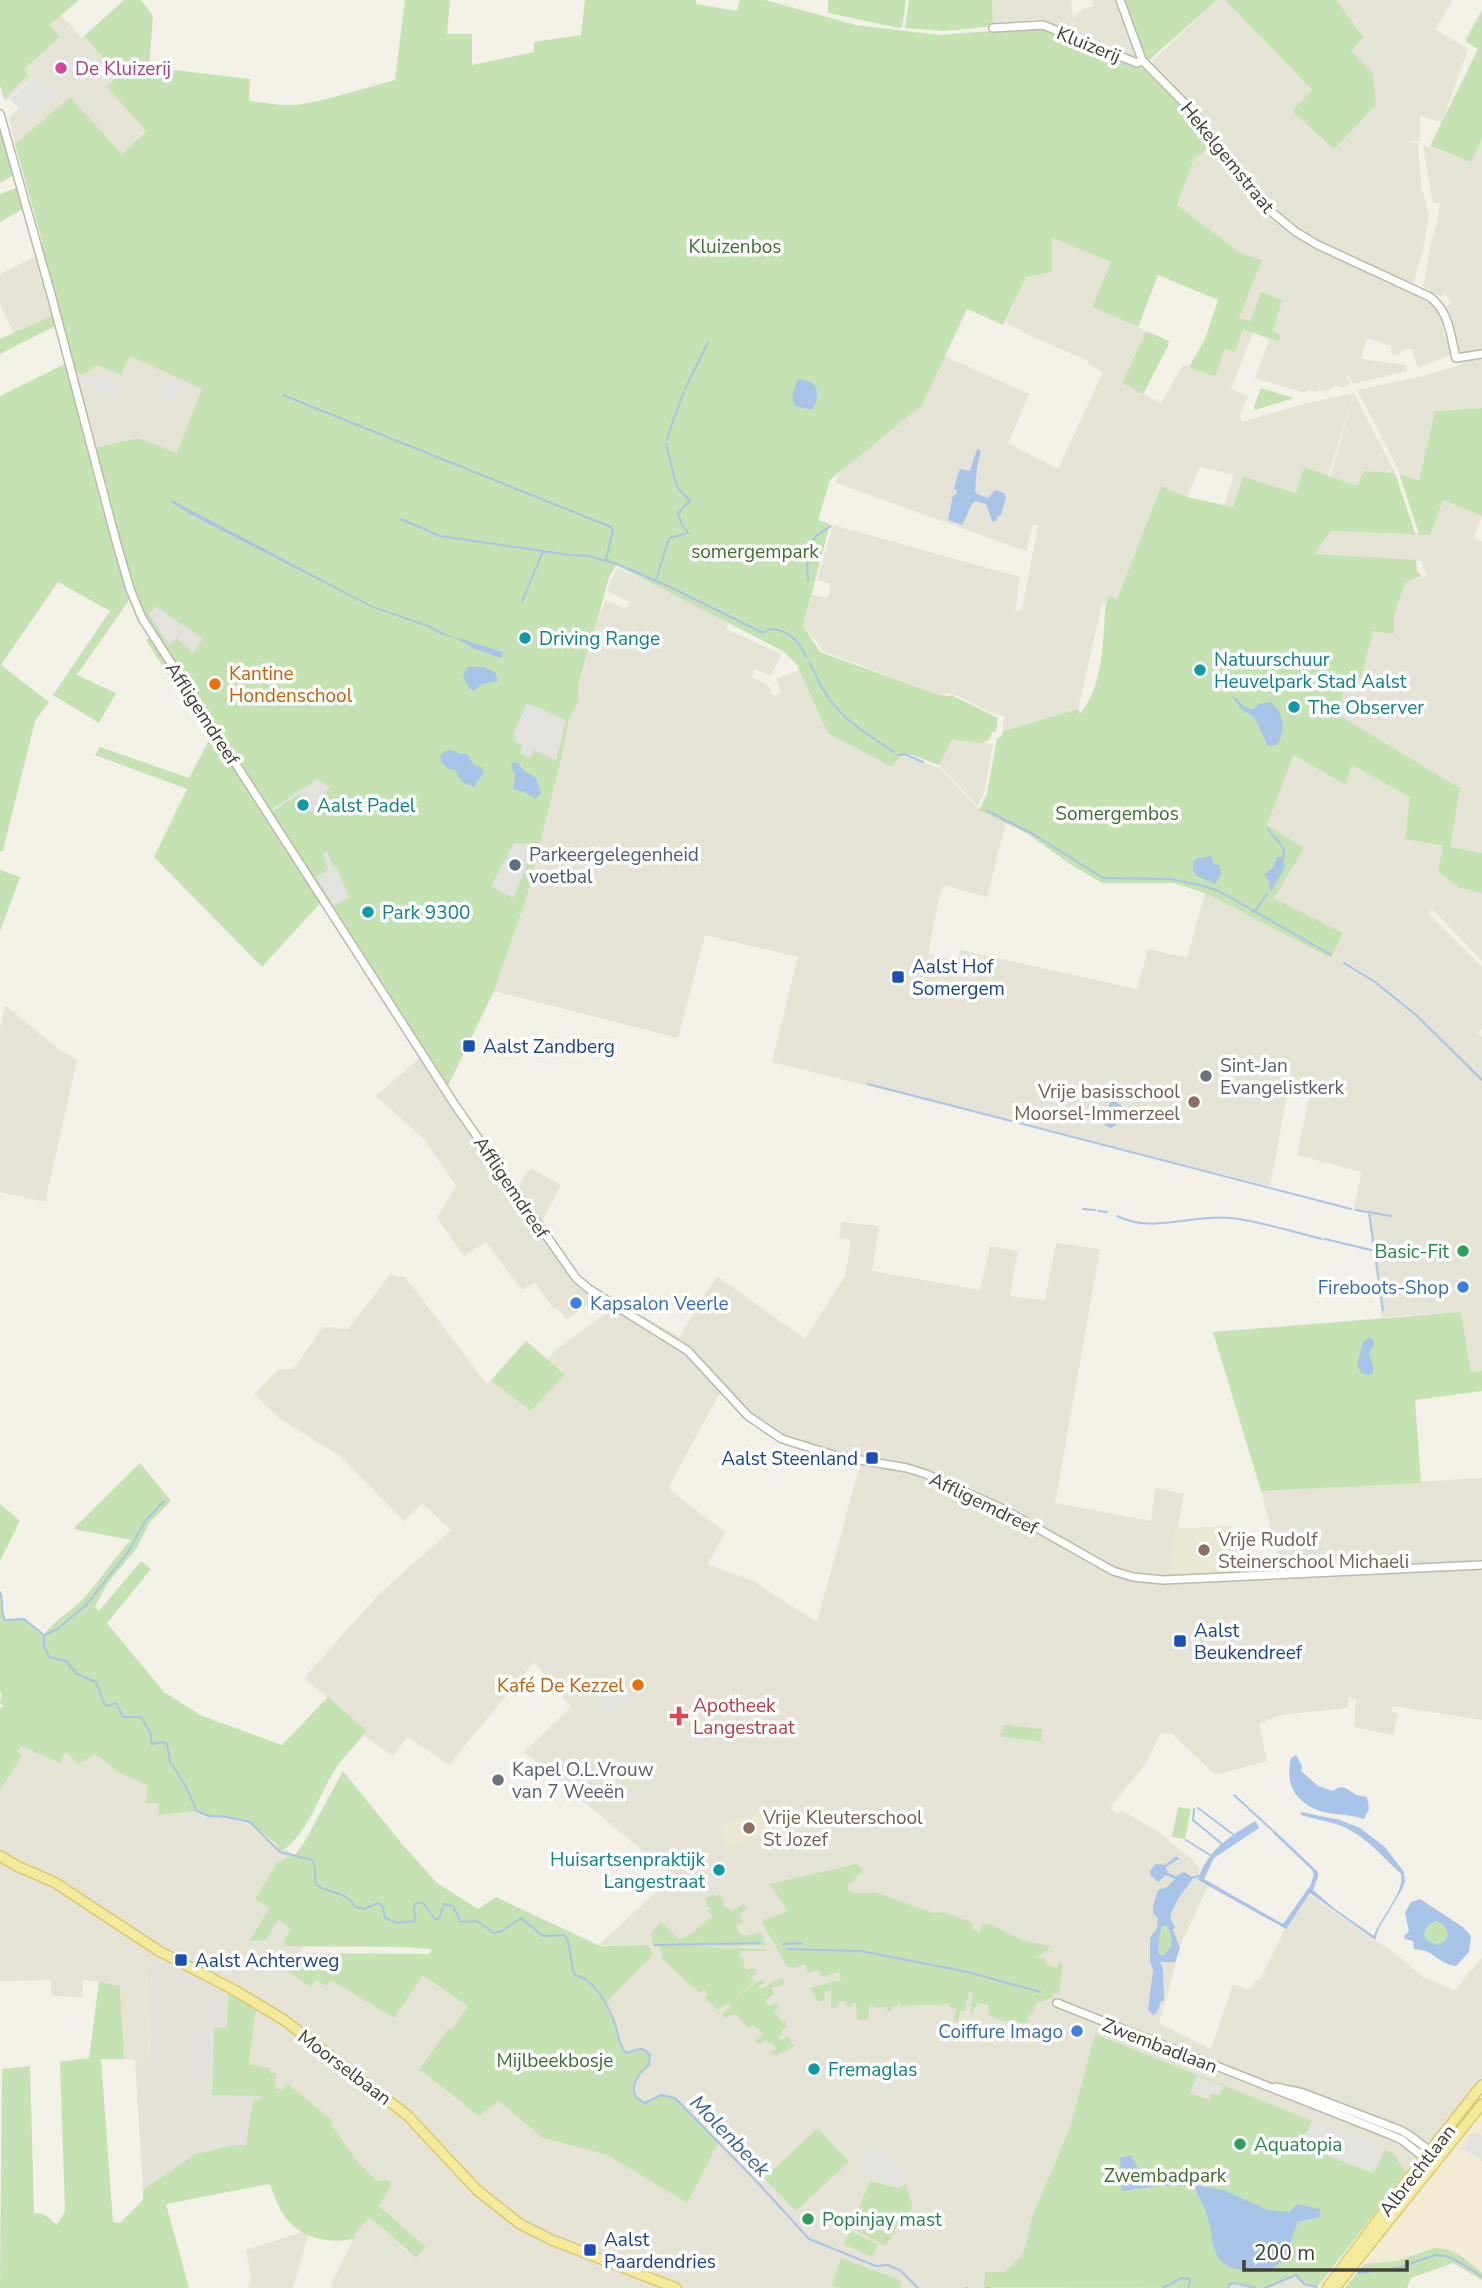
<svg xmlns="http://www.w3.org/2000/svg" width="1482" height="2288" font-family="'Nunito Sans',sans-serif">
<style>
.residential{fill:#e5e3d5;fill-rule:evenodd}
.commercial{fill:#f2ead3}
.industrial{fill:#e4e1db}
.education{fill:#eae7d2}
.green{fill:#c5e2b3}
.parking{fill:#e3e2de}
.water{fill:#a8c4e9;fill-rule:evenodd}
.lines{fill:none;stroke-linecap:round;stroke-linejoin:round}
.stream{stroke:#a8c4e9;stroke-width:2}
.minor-casing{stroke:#bcb9aa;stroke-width:10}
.major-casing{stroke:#d9ca6d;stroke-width:12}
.minor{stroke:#fff;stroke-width:7}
.major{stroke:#f5ea9c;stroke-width:9}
.hotel-dot{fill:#d1479c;stroke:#fff;stroke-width:2.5}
.culture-dot{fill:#0f9aa8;stroke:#fff;stroke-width:2.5}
.food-dot{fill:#e8710a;stroke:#fff;stroke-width:2.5}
.service-dot{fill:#5c6f8a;stroke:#fff;stroke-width:2.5}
.transit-dot{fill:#1a4fb4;stroke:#fff;stroke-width:2.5}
.worship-dot{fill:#6b7280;stroke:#fff;stroke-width:2.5}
.education-dot{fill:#8d6e63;stroke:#fff;stroke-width:2.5}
.leisure-dot{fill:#2e9e5b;stroke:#fff;stroke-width:2.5}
.shop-dot{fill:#3f7fe0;stroke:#fff;stroke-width:2.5}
.health-dot{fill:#e0444e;stroke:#fff;stroke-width:2.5}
.labels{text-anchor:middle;stroke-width:7;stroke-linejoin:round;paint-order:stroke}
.street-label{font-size:19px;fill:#444136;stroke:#fff}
.hotel-label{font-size:19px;fill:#b23c85;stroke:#fff;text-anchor:start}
.park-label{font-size:19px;fill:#3d702f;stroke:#fff}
.culture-label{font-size:19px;fill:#0d838f;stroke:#fff;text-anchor:start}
.food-label{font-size:19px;fill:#c56008;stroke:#fff;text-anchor:start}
.service-label{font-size:19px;fill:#4e5e75;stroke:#fff;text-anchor:start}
.transit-label{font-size:19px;fill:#164399;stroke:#fff;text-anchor:start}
.worship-label{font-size:19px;fill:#5b616d;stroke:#fff;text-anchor:start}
.education-label{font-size:19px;fill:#785e54;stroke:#fff;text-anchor:start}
.leisure-label{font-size:19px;fill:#27864d;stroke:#fff;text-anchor:start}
.shop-label{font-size:19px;fill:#366cbe;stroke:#fff;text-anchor:end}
.health-label{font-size:19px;fill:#be3a42;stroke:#fff;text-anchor:start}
.water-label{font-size:21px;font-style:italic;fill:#3967a6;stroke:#fff}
</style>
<rect width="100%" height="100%" fill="#f2f0e7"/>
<!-- residential -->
<path class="residential" d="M 992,0 L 1071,0 L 1073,18 L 1083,9 L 1094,6 L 1093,0 L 1116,0 L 1135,56 L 1130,58 L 1037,19 L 993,24 Z
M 1217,0 L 1225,0 L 1312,90 L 1364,36 L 1336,0 L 1453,0 L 1435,29 L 1468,49 L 1442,122 L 1420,116 L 1420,141 L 1404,142 L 1418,143 L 1421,186 L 1429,215 L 1423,249 L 1411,292 L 1435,306 L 1442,315 L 1444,336 L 1448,336 L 1450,355 L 1418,368 L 1412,349 L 1403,350 L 1398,355 L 1391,353 L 1392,346 L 1367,338 L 1361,359 L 1406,365 L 1407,371 L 1353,384 L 1348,375 L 1346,377 L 1350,384 L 1344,387 L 1337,386 L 1328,391 L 1319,389 L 1318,392 L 1309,390 L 1305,393 L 1255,378 L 1269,339 L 1253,333 L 1231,389 L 1248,396 L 1240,415 L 1242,422 L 1296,406 L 1354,393 L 1395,473 L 1364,471 L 1357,487 L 1330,477 L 1354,394 L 1328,476 L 1304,467 L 1296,493 L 1243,478 L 1233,507 L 1224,505 L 1234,475 L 1200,467 L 1187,497 L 1161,486 L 1117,601 L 1109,596 L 1105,605 L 1102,604 L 1078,709 L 1003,731 L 1004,716 L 992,713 L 962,698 L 948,693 L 939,695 L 823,651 L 819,652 L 822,651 L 821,647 L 803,626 L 812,595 L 828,598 L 831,584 L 817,580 L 833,525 L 1020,577 L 1015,611 L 1022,610 L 1038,526 L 1033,524 L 1026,551 L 836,483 L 840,471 L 942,355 L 1029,394 L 1008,443 L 1058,469 L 1103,372 L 1088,364 L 1089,361 L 1022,332 L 1023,330 L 1010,326 L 1006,321 L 1026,277 L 1052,238 L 1111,262 L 1092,307 L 1146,331 L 1122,383 L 1161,403 L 1183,365 L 1215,377 L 1225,348 L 1243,329 L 1279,342 L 1273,331 L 1281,300 L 1250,322 L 1239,318 L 1261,260 L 1241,253 L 1177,205 L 1194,159 L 1217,141 L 1192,107 L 1149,64 Z
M 61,15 L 82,38 L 84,36 L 118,75 L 107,87 L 146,130 L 122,154 L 70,97 L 15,144 L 9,117 L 40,89 L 31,79 L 5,102 L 4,99 L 27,76 L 24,69 L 59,38 L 50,26 Z
M 1482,138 L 1482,408 L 1435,411 L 1419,481 L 1400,473 L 1357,390 L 1422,376 L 1458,366 L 1467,360 L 1465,353 L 1459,351 L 1457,346 L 1452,319 L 1446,307 L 1451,303 L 1445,293 L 1442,297 L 1423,289 L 1431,242 L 1438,220 L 1440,203 L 1433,202 L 1432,198 L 1423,145 L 1471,162 Z
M 36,256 L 52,316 L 14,334 L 0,304 L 0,274 Z
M 130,356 L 203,389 L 177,453 L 139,438 L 94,448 L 74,372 L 83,375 L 97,365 Z
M 1443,500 L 1482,516 L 1474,538 L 1482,542 L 1482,853 L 1449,847 L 1459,787 L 1337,714 L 1346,684 L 1361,678 L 1373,630 L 1394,633 L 1394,616 L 1405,583 L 1427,575 L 1421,561 L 1315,555 L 1331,531 L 1429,535 Z
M 617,568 L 730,619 L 726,629 L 781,654 L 771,676 L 755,669 L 752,677 L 768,685 L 773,696 L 781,693 L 776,679 L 800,670 L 900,755 L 940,768 L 977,807 L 977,805 L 939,765 L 952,740 L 993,744 L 984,793 L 977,808 L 1006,822 L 987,897 L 944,885 L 939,898 L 928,954 L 958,961 L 961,950 L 1137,989 L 1148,949 L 1187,958 L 1205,893 L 1331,958 L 1343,933 L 1274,898 L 1266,826 L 1292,755 L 1344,785 L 1352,765 L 1411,797 L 1406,839 L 1444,847 L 1438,872 L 1460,888 L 1482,893 L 1482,961 L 1435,912 L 1430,910 L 1429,914 L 1482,967 L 1482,1029 L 1478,1033 L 1482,1037 L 1482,1371 L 1471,1372 L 1461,1312 L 1382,1317 L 1368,1213 L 1353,1211 L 1362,1172 L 1297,1155 L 1312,1084 L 1290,1079 L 1270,1186 L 772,1062 L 798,957 L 705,935 L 678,1038 L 494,991 L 528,893 L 562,755 L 569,719 L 579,700 L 578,688 L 600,614 L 606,600 L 625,609 L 630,602 L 607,591 Z
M 5,1005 L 61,1051 L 77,1060 L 45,1202 L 0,1192 L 0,1028 Z
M 423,1055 L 515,1190 L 530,1168 L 561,1185 L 539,1227 L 567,1266 L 599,1296 L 566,1320 L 557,1307 L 554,1309 L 535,1283 L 522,1290 L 486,1242 L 464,1256 L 437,1218 L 456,1185 L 423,1138 L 376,1096 Z
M 842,1222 L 879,1226 L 872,1271 L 980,1290 L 990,1246 L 1018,1251 L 1010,1296 L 1045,1300 L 1056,1243 L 1100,1249 L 1055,1503 L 1151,1521 L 1155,1488 L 1184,1494 L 1177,1529 L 1232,1526 L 1240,1571 L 1282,1569 L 1261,1491 L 1482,1478 L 1482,1720 L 1393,1706 L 1391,1711 L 1398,1713 L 1393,1735 L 1354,1727 L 1356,1701 L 1349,1696 L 1347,1708 L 1280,1715 L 1259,1724 L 1267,1761 L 1216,1775 L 1172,1734 L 1161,1733 L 1147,1762 L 1110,1808 L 1118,1814 L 1121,1810 L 1167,1837 L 1170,1842 L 1192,1859 L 1199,1868 L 1198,1880 L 1208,1887 L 1182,1941 L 1159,2023 L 1211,2049 L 1233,1984 L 1250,1990 L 1256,1980 L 1259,1981 L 1285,1929 L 1310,1895 L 1370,1937 L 1371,1940 L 1376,1941 L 1396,1954 L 1423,1977 L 1449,1988 L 1452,1991 L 1454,1991 L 1482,1958 L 1482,2078 L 1317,2288 L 334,2288 L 331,2285 L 357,2231 L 370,2217 L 415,2258 L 379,2205 L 377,2181 L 356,2160 L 331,2124 L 285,2083 L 284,2090 L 274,2088 L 270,2073 L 249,2064 L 256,2009 L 228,1993 L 146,1970 L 150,2054 L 144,2059 L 135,2060 L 124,2059 L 120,1986 L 83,1980 L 82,1997 L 52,1996 L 51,1980 L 0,1981 L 0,1790 L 21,1756 L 18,1752 L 21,1745 L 60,1763 L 66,1751 L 89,1757 L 95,1753 L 118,1772 L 148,1786 L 158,1803 L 159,1815 L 197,1811 L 209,1816 L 227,1817 L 250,1822 L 280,1852 L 287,1849 L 292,1854 L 277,1863 L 256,1899 L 269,1908 L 249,1940 L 278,1920 L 291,1929 L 284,1940 L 284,1946 L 304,1946 L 288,1973 L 316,1980 L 331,1979 L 393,2018 L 422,1976 L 468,2006 L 451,2031 L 448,2030 L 419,2071 L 464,2105 L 498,2101 L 543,2138 L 607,2155 L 687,2203 L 661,2095 L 645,2103 L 636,2096 L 634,2080 L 639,2072 L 649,2065 L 650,2055 L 644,2049 L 639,2048 L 626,2053 L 621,2047 L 611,2014 L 605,2004 L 649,1945 L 599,1945 L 673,1876 L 524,1752 L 571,1707 L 534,1662 L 449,1765 L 408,1737 L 393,1756 L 364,1736 L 367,1731 L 304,1678 L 379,1594 L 451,1530 L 422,1503 L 404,1521 L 340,1456 L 279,1418 L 254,1394 L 278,1370 L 293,1369 L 323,1327 L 348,1329 L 390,1275 L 405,1277 L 487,1384 L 491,1380 L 531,1411 L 565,1373 L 548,1359 L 558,1348 L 616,1306 L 631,1309 L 679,1337 L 717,1276 L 805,1339 L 845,1276 L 851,1240 L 839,1237 ZM 722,1389 L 762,1427 L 805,1447 L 861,1461 L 817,1622 L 753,1581 L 708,1564 L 725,1532 L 672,1492 L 669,1486 Z
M 302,2232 L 308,2236 L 293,2288 L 248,2288 L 251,2275 L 246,2250 Z"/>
<!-- commercial -->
<path class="commercial" d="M 1482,2111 L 1482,2273 L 1466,2260 L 1417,2253 L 1397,2261 L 1364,2264 L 1396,2220 L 1446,2159 Z"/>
<!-- industrial -->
<path class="industrial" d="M 156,1961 L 228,1993 L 227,2029 L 214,2027 L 212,2094 L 261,2096 L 260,2100 L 253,2100 L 246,2146 L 228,2146 L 204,2151 L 143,2190 L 135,2060 L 144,2059 L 150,2054 L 146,1970 Z"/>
<!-- education -->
<path class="education" d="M 1232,1526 L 1239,1571 L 1167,1574 L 1176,1529 Z
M 772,1809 L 778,1831 L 727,1847 L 719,1825 Z"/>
<!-- green -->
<path class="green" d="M 0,0 L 79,0 L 50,25 L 60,37 L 24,69 L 28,75 L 4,99 L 0,85 Z
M 124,0 L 141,0 L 153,16 L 149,67 L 250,79 L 249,101 L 282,105 L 296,105 L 323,100 L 395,80 L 405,0 L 450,0 L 447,34 L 472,34 L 472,65 L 534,52 L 534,42 L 581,35 L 585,0 L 696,0 L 696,4 L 737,11 L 740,0 L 765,0 L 856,25 L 939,35 L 1045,27 L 1144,69 L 1185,108 L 1214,144 L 1194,159 L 1177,205 L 1241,253 L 1262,260 L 1239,318 L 1250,321 L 1261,292 L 1282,300 L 1273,331 L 1281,335 L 1279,342 L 1243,329 L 1235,352 L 1225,349 L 1215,377 L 1189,367 L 1205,339 L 1218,300 L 1158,275 L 1138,327 L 1092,307 L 1111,262 L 1052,238 L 1052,272 L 1026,277 L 1003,325 L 967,309 L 922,405 L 830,480 L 818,520 L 830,524 L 803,626 L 820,652 L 939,695 L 953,696 L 998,718 L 996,732 L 992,732 L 990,739 L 982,743 L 952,740 L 939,765 L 912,755 L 900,756 L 892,767 L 828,733 L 797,665 L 783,651 L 616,565 L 609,577 L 591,644 L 585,661 L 578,688 L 579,700 L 569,719 L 562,755 L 528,893 L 494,991 L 446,1090 L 323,900 L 262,967 L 154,857 L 187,789 L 95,755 L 100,747 L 189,778 L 209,740 L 146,640 L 150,637 L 130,589 L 94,448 L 139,438 L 177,453 L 202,389 L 130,356 L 121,375 L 97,365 L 83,375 L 74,372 L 38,248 L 42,241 L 15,144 L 70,97 L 122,154 L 146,131 L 107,87 L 118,75 L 84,36 Z
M 828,0 L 906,0 L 902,27 L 899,28 L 828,13 Z
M 909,0 L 992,0 L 993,26 L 945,31 L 905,28 Z
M 1123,0 L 1217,0 L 1147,62 Z
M 1225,0 L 1336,0 L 1364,37 L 1351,51 L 1373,73 L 1376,105 L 1334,149 L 1292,111 L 1312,90 Z
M 1482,10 L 1482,138 L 1471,162 L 1430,146 L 1478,49 L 1465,41 Z
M 0,119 L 14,175 L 0,183 Z
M 18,187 L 23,209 L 0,222 L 0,194 Z
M 52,316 L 55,326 L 0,354 L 0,339 Z
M 1146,331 L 1169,341 L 1168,346 L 1143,394 L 1122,383 Z
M 65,364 L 112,545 L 129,600 L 77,675 L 116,693 L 99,723 L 53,695 L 110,611 L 58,582 L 1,665 L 49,702 L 35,721 L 3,851 L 0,851 L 0,396 Z
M 1261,388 L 1294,398 L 1255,410 L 1254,407 Z
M 1482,408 L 1482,516 L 1443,500 L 1430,535 L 1331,531 L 1315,554 L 1416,560 L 1417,571 L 1421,576 L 1405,583 L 1394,616 L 1394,634 L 1373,631 L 1361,678 L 1346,684 L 1337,714 L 1460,788 L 1450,847 L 1482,853 L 1482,893 L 1460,888 L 1438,872 L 1443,846 L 1405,839 L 1410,797 L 1352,765 L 1345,785 L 1293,755 L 1267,825 L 1304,848 L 1274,898 L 1343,933 L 1331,958 L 1205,893 L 1173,883 L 1102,883 L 1070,864 L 1028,834 L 979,810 L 987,794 L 997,738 L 1002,736 L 1003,731 L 1078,709 L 1080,714 C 1099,691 1102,658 1104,629 C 1105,617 1104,607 1109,596 L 1117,600 L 1161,486 L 1187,497 L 1233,507 L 1243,477 L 1296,493 L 1304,467 L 1357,486 L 1364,471 L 1395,473 L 1415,533 L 1419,534 L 1399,473 L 1419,481 L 1435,411 Z
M 0,870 L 20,877 L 0,932 Z
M 1461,1312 L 1471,1372 L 1482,1371 L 1482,1391 L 1415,1400 L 1421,1483 L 1261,1491 L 1213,1332 Z
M 526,1341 L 565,1374 L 531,1411 L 491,1380 Z
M 140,1463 L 171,1501 L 150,1522 L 136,1549 L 107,1584 L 95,1607 L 99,1611 L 141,1561 L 151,1569 L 107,1623 L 164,1692 L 202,1716 L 282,1745 L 328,1697 L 367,1731 C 358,1742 347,1753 338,1765 C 320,1790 308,1837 280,1852 L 276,1844 L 250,1822 L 227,1817 L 209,1816 L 197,1811 L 159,1815 L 158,1803 L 146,1803 L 148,1786 L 118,1772 L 95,1754 L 78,1764 L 66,1751 L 60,1763 L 21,1746 L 18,1752 L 22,1756 L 0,1790 L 0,1709 L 3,1706 L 0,1703 L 2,1694 L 0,1692 L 0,1592 C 4,1601 0,1612 5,1620 L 24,1619 L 44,1635 C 55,1619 72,1611 85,1597 C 101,1579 114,1558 131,1540 L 73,1529 Z
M 0,1504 L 20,1521 L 0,1561 Z
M 1004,1725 L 1042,1729 L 1041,1742 L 999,1736 L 1000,1733 L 1003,1733 Z
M 343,1771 L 402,1844 L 437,1883 L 478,1909 L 496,1897 L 600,1946 L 649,1945 L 653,1955 L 605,2004 C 615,2019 617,2043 627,2053 C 638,2051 641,2044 650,2055 L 649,2065 C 637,2074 624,2094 645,2103 L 661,2095 L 675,2098 L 718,2144 L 687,2203 L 607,2155 L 543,2138 L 498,2101 L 479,2116 L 419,2070 L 448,2029 L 451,2030 L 468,2006 L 423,1976 L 394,2018 L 331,1980 L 326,1986 L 316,1980 L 311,1987 L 288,1972 L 300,1953 L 429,1954 L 432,1949 L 403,1947 L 284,1946 L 284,1940 L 291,1929 L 278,1920 L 266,1940 L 249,1941 L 269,1908 L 255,1899 L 277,1863 L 292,1854 L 295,1855 L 305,1841 Z
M 1178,1807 L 1191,1809 L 1185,1839 L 1172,1837 Z
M 856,1864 L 863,1870 L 846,1888 C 854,1894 864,1895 874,1892 L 934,1913 L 944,1912 L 973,1923 L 972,1929 L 980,1932 L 983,1923 L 988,1925 L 988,1923 L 1024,1941 L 1050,1946 L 1047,1951 L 1037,1957 L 1046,1959 L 1047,1965 L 1057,1968 L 1059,1962 L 1063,1964 L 1059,1995 L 1053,1993 L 1052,1998 L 1036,2003 L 1034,2011 L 1029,2015 L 1028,2022 C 1019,2025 997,2021 989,2015 L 988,2005 L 977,2003 L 976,2007 L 974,2007 L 972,2014 L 970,2014 L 973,1992 L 969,1991 L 965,2011 L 960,2011 L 958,2022 L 954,2022 L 956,2008 L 950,2007 L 950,2003 L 942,2004 L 941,2006 C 926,2004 914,2006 900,2006 L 900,2001 L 898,2000 L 897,2007 L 892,2006 L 891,2012 L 887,2011 L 887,2006 L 879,2008 L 869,2005 L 868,2020 L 857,2020 L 856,2003 L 851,2003 L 852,2007 L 847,2007 L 846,2001 L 838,2002 L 837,2008 L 831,2008 L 831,1990 L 824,1992 L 825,2000 L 818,2002 L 810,1988 L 841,1980 L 839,1972 L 821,1977 L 818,1970 L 808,1973 L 805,1964 L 794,1968 L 787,1966 L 761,1921 L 788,1911 L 770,1884 Z
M 712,1894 L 715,1897 L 718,1894 L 724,1900 L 724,1906 L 732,1911 L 744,1904 L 747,1909 L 740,1913 L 743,1922 L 736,1926 L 740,1933 L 745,1936 L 761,1933 L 766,1945 L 694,1947 L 768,1949 L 765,1951 L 741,1951 L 739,1956 L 743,1958 L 744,1967 L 747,1970 L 754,1968 L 757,1974 L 750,1978 L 755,1981 L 731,2000 L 762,1979 L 765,1983 L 758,1987 L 760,1989 L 783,1977 L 785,1984 L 772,1988 L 774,1994 L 765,2000 L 768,2006 L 777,2003 L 778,2008 L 774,2012 L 782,2021 L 785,2021 L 788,2027 L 782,2030 L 783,2034 L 779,2037 L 781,2040 L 788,2036 L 794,2046 L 776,2056 L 770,2053 L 776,2049 L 771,2042 L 768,2043 L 766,2040 L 759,2044 L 755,2041 L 763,2034 L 754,2025 L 748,2028 L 737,2015 L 731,2015 L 726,2018 L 722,2014 L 731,2007 L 728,2003 L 717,2010 L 704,1997 L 708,1994 L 705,1990 L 700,1993 L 663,1960 L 660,1947 L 653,1946 L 651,1932 L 661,1922 L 679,1939 L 690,1935 L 712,1916 L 708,1911 L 712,1908 L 708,1907 L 705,1899 Z
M1424 1933a12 12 0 1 1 24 0a12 12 0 1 1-24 0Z
M 1162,1926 L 1167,1926 C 1174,1937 1173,1948 1163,1956 L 1159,1955 C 1158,1944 1159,1935 1162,1926 Z
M 99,1982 L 120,1986 L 124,2059 L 101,2059 L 113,2222 L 120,2223 L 143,2200 L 143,2190 L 195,2154 L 228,2146 L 246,2145 L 253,2100 L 260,2100 L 261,2096 L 212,2095 L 214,2027 L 227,2028 L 228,1993 L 256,2009 L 249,2064 L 270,2068 L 270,2073 L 276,2073 L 275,2088 L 284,2090 L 285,2082 L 332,2120 L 331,2124 L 356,2160 L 377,2181 L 387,2180 L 392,2184 L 379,2206 L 426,2247 L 416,2258 L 370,2217 L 357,2231 L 353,2239 C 327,2244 299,2238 283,2214 C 277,2205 274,2193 269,2184 L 166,2204 L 189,2288 L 0,2288 L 2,2069 L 30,2066 L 34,2213 L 44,2214 L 57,2225 L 65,2211 L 60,2062 L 89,2058 Z
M 1095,2034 L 1393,2153 L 1406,2173 L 1317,2287 L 1304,2284 L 1295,2275 C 1284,2277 1276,2287 1264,2288 C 1252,2288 1241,2283 1230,2284 L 1228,2288 L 984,2287 L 985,2272 L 1005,2272 L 1023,2254 L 1033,2215 L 1070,2127 Z
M 818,2128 L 849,2162 L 796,2211 L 764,2178 Z
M 870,2181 L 898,2188 L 906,2184 L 913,2208 L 904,2215 L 886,2246 L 851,2228 Z
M 850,2231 L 878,2244 L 872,2257 L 844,2244 Z
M 1434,2248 C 1455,2248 1467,2260 1482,2273 L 1482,2280 L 1453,2263 L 1411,2278 L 1407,2288 L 1345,2288 L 1364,2264 L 1397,2261 Z
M 841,2258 L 902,2281 L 900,2288 L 840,2288 L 832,2285 Z"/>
<!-- parking -->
<path class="parking" d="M 36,76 L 46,88 L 49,85 L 57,95 L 29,119 L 10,99 Z
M 101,374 L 116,382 L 113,390 L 117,393 L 114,398 L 110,396 L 108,400 L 92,393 L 94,389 L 84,387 L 81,377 Z
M 166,378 L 183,385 L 174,403 L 157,395 Z
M 155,606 L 203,639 L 193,653 L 177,638 L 169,645 L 149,614 Z
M 527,703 L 566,720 L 556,760 L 534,750 L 530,758 L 520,753 L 523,745 L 514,741 L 516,737 L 513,735 Z
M 317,779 L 330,787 L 320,798 L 322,801 L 318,804 L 321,806 L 311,812 L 299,794 L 273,811 L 272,809 Z
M 514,843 L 536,844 L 513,898 L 491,886 Z
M 327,851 L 333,867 L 336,866 L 349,897 L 334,906 L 316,877 L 328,870 L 323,853 Z
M 623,1689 L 631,1697 L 604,1715 L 598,1705 L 613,1691 L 617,1695 Z
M 1197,2076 L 1223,2086 L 1219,2095 L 1212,2093 L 1209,2100 L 1190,2093 Z
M 1312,2120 L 1385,2149 L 1376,2170 L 1373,2169 L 1372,2173 L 1301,2145 Z
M 1473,2133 L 1478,2133 L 1482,2136 L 1482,2161 L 1461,2148 Z
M 866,2148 L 888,2153 L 887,2157 L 898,2165 L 898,2168 L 902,2169 L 897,2187 L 859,2174 Z"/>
<!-- water -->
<path class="water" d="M 801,379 C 819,382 821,395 812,410 L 795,406 C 790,397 794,390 797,381 Z
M 977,449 L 981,451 L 977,467 L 975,491 L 977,494 L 988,498 L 995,490 L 1004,493 L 1006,497 L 1001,515 L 997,517 L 996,521 L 992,521 L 986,504 L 976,501 L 972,504 L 962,525 L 948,520 L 953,495 L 956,495 L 957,490 L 954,489 L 959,471 L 960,469 L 970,471 Z
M 172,500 L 372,606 L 431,626 L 445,634 L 503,652 L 501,658 L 475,649 L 455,638 L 442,635 L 430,628 L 371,607 L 190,514 L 171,502 Z
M 468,667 L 483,667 L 495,672 L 498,681 L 482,684 L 474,691 L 469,688 L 463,676 L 464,672 Z
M 1232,697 L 1238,699 C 1241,706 1246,708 1253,709 L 1259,704 L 1271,702 C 1285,715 1286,729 1277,745 L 1268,746 L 1254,717 L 1242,710 Z
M 451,750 L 461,754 L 467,754 L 474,765 L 481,767 L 484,772 L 474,787 L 462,782 L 455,770 L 448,769 L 441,762 L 440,756 L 445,751 Z
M 513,762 L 518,763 L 523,770 L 536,778 L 541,793 L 536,799 L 524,792 L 513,789 L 515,776 L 511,766 Z
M 1209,856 L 1212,857 L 1213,864 L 1219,865 L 1221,874 L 1215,884 L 1197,876 L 1193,871 L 1193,862 L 1196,859 Z
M 1277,857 L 1282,857 L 1285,866 L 1272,890 L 1269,888 L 1269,882 L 1264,874 L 1273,868 Z
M 1114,1100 L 1124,1108 L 1116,1125 L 1111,1128 L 1104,1125 C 1102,1115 1105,1106 1114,1100 Z
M 1370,1337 L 1374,1341 L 1374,1345 L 1369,1353 L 1373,1366 L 1373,1373 L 1368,1375 L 1361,1373 L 1357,1364 L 1363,1342 Z
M 1296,1755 L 1302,1766 L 1301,1771 L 1318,1786 L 1333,1791 C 1344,1783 1347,1790 1356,1795 C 1360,1796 1363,1796 1367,1797 L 1369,1809 L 1364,1819 C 1350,1814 1334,1815 1320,1811 C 1294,1801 1285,1784 1291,1758 Z
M 1301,1812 L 1340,1820 L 1360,1828 L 1385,1847 L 1404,1872 L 1405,1882 L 1401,1891 L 1379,1928 L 1375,1940 L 1310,1893 L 1286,1929 L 1198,1880 C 1207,1850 1229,1837 1255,1821 L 1259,1828 L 1214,1858 L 1204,1879 L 1283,1924 L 1310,1886 L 1314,1875 L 1312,1870 L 1273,1833 L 1272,1830 L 1274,1830 L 1318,1872 L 1318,1877 L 1313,1890 L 1335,1909 L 1374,1936 C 1380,1918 1405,1892 1401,1874 C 1382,1856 1365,1835 1339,1825 C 1327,1821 1313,1819 1301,1815 Z
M 1176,1856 L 1179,1859 L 1166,1867 L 1168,1873 L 1176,1876 L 1184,1872 L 1191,1876 L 1192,1880 C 1183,1892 1173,1904 1170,1918 L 1175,1927 L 1173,1930 L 1180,1948 L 1175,1962 L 1160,1962 L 1163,1969 L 1164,2001 L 1161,2001 L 1157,2012 L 1153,2015 L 1148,2010 L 1153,1970 L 1150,1961 L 1150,1938 L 1157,1928 L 1158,1918 L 1153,1913 L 1153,1906 L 1158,1890 L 1167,1887 L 1175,1879 L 1166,1875 L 1158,1882 L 1151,1876 L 1150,1871 L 1155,1864 L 1165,1865 ZM 1162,1926 L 1167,1926 C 1174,1937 1173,1948 1163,1956 L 1159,1954 C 1158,1945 1159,1935 1162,1926 Z
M 1420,1899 L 1463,1927 L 1471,1936 L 1469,1952 L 1456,1966 C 1443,1965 1437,1956 1426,1951 C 1422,1950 1418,1950 1414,1949 L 1413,1941 L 1405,1939 L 1404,1936 L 1409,1931 L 1405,1913 L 1411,1902 ZM 1436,1921 L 1445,1926 L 1448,1935 L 1445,1941 L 1438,1945 L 1427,1941 L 1424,1935 L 1427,1926 Z
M 1131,2155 L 1140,2172 L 1156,2178 L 1165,2185 L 1122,2191 L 1120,2158 Z
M 1195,2185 L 1223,2190 L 1268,2210 L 1289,2212 L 1297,2204 L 1320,2209 L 1320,2217 L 1298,2222 C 1291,2236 1290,2256 1277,2265 C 1269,2272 1255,2273 1246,2271 C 1207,2265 1216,2243 1207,2215 C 1204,2203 1197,2199 1195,2185 Z"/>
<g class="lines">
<!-- stream -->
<path class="stream" d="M 685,389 L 708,342
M 283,395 L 611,527 L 613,530 L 606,560
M 675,416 L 684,392
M 667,440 L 674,418
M 666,444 L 675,480 L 678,488 L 690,501 L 678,513 L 682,525 L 688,533 L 670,538 L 667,543
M 401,519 L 440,536 L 570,555 L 589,556 L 617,564
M 811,543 L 816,536 L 831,526
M 807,556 L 810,545
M 807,557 L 808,581
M 617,564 L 672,588 L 763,633 L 770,629 C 788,629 800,642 806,657
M 656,580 L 667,545
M 522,602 L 543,551
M 809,662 C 815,671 818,682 824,691 C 840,718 868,735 894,752
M 898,755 L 904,754 L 923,762
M 986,810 L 1033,834 L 1103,878 L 1170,879 L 1204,886 L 1219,891 L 1331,955
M 1268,829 C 1275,840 1288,846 1283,860
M 1254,912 L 1267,894
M 1344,963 L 1375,982 L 1415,1014 L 1482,1080
M 868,1084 L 1351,1209
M 1083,1209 L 1095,1210
M 1356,1210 L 1391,1216
M 1098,1211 L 1107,1212
M 1369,1212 L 1383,1310
M 1117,1216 C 1154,1234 1192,1214 1231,1218 C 1260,1221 1293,1232 1322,1239
M 1325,1239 L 1375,1251
M 0,1592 C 4,1601 0,1612 5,1620 L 24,1619 L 44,1635 L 44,1646 L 49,1657 L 66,1661 L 77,1674 L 96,1682 L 104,1703 L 107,1706 L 116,1703 L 123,1717 L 141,1717 L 150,1732 L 152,1744 L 163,1742 L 167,1744 L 170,1762 L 185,1785 L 197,1811 L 209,1816 L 227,1817 L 250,1822 L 280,1852 L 312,1860 C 317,1868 314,1875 316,1885 C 329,1893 348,1892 355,1907 L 364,1909 L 378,1903 L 383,1907 L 385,1918 L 397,1923 L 415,1921 L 414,1906 L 416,1903 L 423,1903 L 435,1919 L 439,1919 L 444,1904 L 453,1906 L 461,1922 L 477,1921 L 494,1933 L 502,1931 L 521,1918 L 543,1936 L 564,1935 L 568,1940 L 573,1972 L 575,1975 C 591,1977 606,2002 612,2016 C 618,2028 617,2043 626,2053 C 638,2051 641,2044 650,2055 L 649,2065 C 637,2074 624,2094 645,2103 L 661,2095 L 675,2098 L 760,2185 L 809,2239 L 876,2266 L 888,2265 L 901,2271 L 918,2288
M 45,1635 L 59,1628 L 87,1604 L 128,1552 L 146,1520 L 164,1501
M 1234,1795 L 1272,1830
M 1198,1808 L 1234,1835
M 1194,1809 L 1193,1820 L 1222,1844
M 1186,1840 L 1210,1855
M 1191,1878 L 1200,1876
M 783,1944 L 802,1943
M 655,1945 L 760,1943
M 788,1949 L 861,1951 L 968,1972 L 1040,1992
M 1165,2185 L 1191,2185
M 1358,2273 L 1398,2268 L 1435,2255 L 1446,2256 L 1461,2263 L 1482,2277
M 966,2288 L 967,2288
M 986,2288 L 989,2288
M 1163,2288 L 1182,2278 L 1189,2279 L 1190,2282 L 1188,2288
M 1228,2288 L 1230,2284 L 1235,2283 L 1255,2288
M 1265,2288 L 1296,2275 L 1304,2284 L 1317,2287"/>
<!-- minor casing -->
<g class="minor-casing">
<path id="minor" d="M 1120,0 L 1142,60 L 1195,114 L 1268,209 L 1296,232 L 1318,245 L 1430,297 C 1450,313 1450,334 1456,358 L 1482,354
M 993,28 L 1043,25 L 1137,63 L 1142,60
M 0,114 L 52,298 L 116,541 L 130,589 L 142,618 L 455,1105 L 576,1278 L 589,1289 L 688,1351 L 748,1416 L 782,1439 L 837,1456 L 907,1468 L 926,1474 L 1003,1509 L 1113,1571 L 1133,1577 L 1163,1580 L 1482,1565
M 1057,2003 L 1386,2133 L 1402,2140 L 1432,2164
M 1275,2087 L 1303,2093 L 1400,2130 L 1409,2135 L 1438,2157"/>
</g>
<!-- major casing -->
<g class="major-casing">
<path id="major" d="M 0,1856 L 19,1867 L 54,1882 L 159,1951 L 236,1991 L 284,2020 L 407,2115 L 477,2190 L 520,2224 L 552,2240 L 676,2288
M 1327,2288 L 1425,2157 L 1482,2085
M 1335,2288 L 1482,2104"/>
</g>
<!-- minor -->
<use href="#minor" class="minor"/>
<!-- major -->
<use href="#major" class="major"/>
</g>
<!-- markers -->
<circle class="hotel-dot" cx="61" cy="68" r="7"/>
<g class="culture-dot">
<circle cx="525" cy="638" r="7"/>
<circle cx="1200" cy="670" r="7"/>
<circle cx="1294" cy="707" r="7"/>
<circle cx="303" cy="805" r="7"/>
<circle cx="368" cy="912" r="7"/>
<circle cx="719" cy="1870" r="7"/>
<circle cx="814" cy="2069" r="7"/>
</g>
<g class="food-dot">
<circle cx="215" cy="684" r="7"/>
<circle cx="638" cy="1685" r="7"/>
</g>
<circle class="service-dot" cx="515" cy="865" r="7"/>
<g class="transit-dot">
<rect x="891" y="970" width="14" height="14" rx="3.5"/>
<rect x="462" y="1039" width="14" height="14" rx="3.5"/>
<rect x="865" y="1451" width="14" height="14" rx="3.5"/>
<rect x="1173" y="1634" width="14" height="14" rx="3.5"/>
<rect x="174" y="1953" width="14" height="14" rx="3.5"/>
<rect x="583" y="2243" width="14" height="14" rx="3.5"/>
</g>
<g class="worship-dot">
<circle cx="1206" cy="1076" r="7"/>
<circle cx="498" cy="1780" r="7"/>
</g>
<g class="education-dot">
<circle cx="1194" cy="1102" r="7"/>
<circle cx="1204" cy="1550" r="7"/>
<circle cx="749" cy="1828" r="7"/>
</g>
<g class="leisure-dot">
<circle cx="1463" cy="1251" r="7"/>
<circle cx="1240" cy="2144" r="7"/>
<circle cx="808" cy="2219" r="7"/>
</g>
<g class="shop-dot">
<circle cx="1463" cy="1287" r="7"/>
<circle cx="576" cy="1303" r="7"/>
<circle cx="1077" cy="2031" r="7"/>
</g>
<path class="health-dot" d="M675.5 1705.5h7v7h7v7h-7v7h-7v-7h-7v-7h7z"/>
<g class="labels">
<!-- street labels -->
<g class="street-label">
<text transform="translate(1089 44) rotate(22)" y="7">Kluizerij</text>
<text transform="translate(1228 157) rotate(51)" y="7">Hekelgemstraat</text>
<text transform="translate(203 713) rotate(57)" y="7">Affligemdreef</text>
<text transform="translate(512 1187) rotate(56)" y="7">Affligemdreef</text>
<text transform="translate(984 1503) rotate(26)" y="7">Affligemdreef</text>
<text transform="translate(1160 2045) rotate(21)" y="7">Zwembadlaan</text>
<text transform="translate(345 2067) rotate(37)" y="7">Moorselbaan</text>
<text transform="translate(1417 2170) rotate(-52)" y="7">Albrechtlaan</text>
</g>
<!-- hotel labels -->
<g class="hotel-label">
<text x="75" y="75">De Kluizerij</text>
</g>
<!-- park labels -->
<g class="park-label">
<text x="735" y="253">Kluizenbos</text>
<text x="755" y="558">somergempark</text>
<text x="1117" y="820">Somergembos</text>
<text x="555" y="2067">Mijlbeekbosje</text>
<text x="1165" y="2182">Zwembadpark</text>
</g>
<!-- culture labels -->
<g class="culture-label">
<text x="539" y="645">Driving Range</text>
<text x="1214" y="666">Natuurschuur<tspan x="1214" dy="22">Heuvelpark Stad Aalst</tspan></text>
<text x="1308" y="714">The Observer</text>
<text x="317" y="812">Aalst Padel</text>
<text x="382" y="919">Park 9300</text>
<text x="705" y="1866" text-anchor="end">Huisartsenpraktijk<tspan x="705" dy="22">Langestraat</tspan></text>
<text x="828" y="2076">Fremaglas</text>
</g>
<!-- food labels -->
<g class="food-label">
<text x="229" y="680">Kantine<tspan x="229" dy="22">Hondenschool</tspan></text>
<text x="624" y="1692" text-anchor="end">Kafé De Kezzel</text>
</g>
<!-- service labels -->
<g class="service-label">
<text x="529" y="861">Parkeergelegenheid<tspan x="529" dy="22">voetbal</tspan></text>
</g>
<!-- transit labels -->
<g class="transit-label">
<text x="912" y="973">Aalst Hof<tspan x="912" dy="22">Somergem</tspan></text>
<text x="483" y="1053">Aalst Zandberg</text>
<text x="858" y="1465" text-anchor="end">Aalst Steenland</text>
<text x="1194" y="1637">Aalst<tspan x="1194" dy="22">Beukendreef</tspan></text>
<text x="195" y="1967">Aalst Achterweg</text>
<text x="604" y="2246">Aalst<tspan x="604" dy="22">Paardendries</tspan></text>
</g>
<!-- worship labels -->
<g class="worship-label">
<text x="1220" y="1072">Sint-Jan<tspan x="1220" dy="22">Evangelistkerk</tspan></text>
<text x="512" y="1776">Kapel O.L.Vrouw<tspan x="512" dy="22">van 7 Weeën</tspan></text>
</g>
<!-- education labels -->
<g class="education-label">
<text x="1180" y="1098" text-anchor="end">Vrije basisschool<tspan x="1180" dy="22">Moorsel-Immerzeel</tspan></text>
<text x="1218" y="1546">Vrije Rudolf<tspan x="1218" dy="22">Steinerschool Michaeli</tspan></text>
<text x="763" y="1824">Vrije Kleuterschool<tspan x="763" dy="22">St Jozef</tspan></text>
</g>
<!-- leisure labels -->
<g class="leisure-label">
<text x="1449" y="1258" text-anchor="end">Basic-Fit</text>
<text x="1254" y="2151">Aquatopia</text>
<text x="822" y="2226">Popinjay mast</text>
</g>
<!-- shop labels -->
<g class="shop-label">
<text x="1449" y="1294">Fireboots-Shop</text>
<text x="590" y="1310" text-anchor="start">Kapsalon Veerle</text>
<text x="1063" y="2038">Coiffure Imago</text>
</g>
<!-- health labels -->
<g class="health-label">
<text x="693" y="1712">Apotheek<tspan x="693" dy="22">Langestraat</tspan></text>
</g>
<!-- water labels -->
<g class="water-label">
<text transform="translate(730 2136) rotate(46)" y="7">Molenbeek</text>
</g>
</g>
<!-- scale -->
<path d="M1244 2260v10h163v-10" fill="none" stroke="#444136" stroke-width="3.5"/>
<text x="1254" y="2260" font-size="21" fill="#444136" stroke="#ffffff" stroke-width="5" paint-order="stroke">200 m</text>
</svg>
